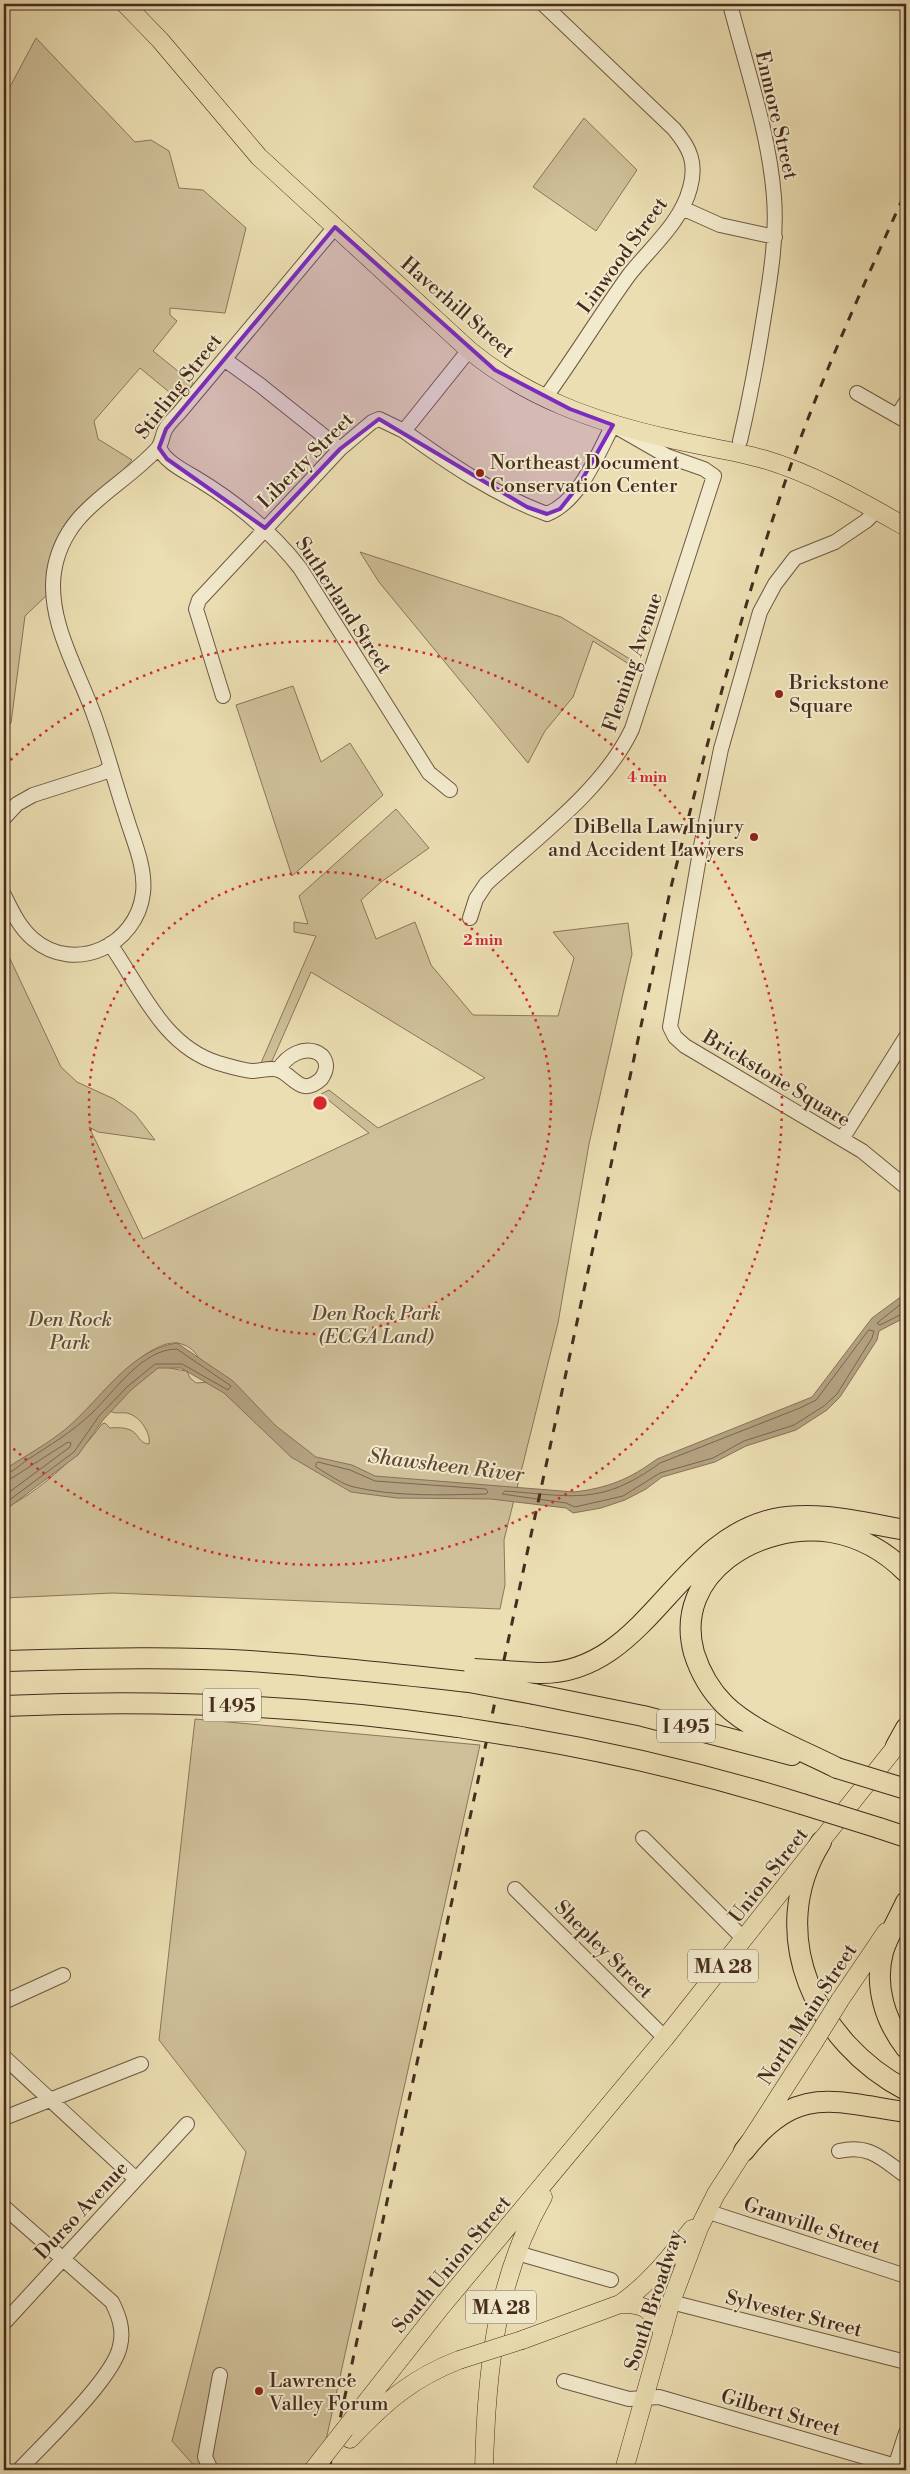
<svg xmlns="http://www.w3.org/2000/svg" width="910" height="2474" font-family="'Libre Bodoni',serif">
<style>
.green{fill:#cfc099;stroke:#8a765c}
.water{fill:#b3a180;stroke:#877259}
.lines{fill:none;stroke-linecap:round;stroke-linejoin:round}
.shore{stroke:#7c664f;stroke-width:1}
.minor-casing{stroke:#6f5843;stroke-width:16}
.major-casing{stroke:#462b1e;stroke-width:19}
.highway-casing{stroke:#462b1e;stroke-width:22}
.minor{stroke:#f2eacd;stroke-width:14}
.major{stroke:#ebdeb2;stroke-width:18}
.highway{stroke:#ebdeb2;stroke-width:20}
.rail{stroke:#462b1e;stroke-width:3;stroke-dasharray:9 9;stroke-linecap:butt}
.major-bridge-casing{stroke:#462b1e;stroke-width:19;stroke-linecap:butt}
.highway-bridge-casing{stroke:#462b1e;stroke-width:22;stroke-linecap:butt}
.major-bridge{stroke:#ebdeb2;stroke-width:18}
.highway-bridge{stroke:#ebdeb2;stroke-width:20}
.marked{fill:#7b2cbf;fill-opacity:0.2;stroke:#7b2cbf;stroke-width:4;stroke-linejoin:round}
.ring{fill:none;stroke:#d62828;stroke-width:2.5;stroke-dasharray:2.5 5}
.poi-dot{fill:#8f2418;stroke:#f2eacd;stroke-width:2}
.labels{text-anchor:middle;stroke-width:4;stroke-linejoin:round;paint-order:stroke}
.shield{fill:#f2eacd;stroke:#7a6452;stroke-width:1}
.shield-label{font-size:19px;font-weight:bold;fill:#462b1e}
.street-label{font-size:20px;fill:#462b1e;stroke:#f2eacd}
.poi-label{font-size:20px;fill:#462b1e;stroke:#f2eacd;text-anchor:start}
.park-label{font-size:20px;font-style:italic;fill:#614937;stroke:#f2eacd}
.water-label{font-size:21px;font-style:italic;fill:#614836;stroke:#f2eacd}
.centre{fill:#d62828;stroke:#f2eacd;stroke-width:2.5}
.ring-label{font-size:15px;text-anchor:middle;font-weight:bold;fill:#d62828;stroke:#f2eacd;stroke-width:4;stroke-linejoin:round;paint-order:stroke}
</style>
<rect width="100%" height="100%" fill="#ebdeb2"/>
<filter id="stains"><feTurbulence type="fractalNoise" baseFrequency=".004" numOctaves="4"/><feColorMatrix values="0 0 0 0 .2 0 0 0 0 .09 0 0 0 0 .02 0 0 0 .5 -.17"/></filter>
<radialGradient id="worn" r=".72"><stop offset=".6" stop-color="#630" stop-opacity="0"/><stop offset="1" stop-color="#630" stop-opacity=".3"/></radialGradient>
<!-- green -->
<path class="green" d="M 36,38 L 135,142 L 151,140 L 169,151 L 179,188 L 203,190 L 246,228 L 225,313 L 170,308 L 170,315 L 177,321 L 153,351 L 194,384 L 180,401 L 140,368 L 94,421 L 98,439 L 132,460 C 120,475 106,484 91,496 C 60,521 47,555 48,594 L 25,616 L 11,723 L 4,728 L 4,98 Z
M 584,118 L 637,170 L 596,231 L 533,187 Z
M 360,552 L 561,617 L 643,667 L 641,672 L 593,641 L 573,697 L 545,731 L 528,763 L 379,582 Z
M 293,686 L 321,762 L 350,743 L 383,795 L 292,876 L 236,705 Z
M 396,809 L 429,848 L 381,882 L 361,900 L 376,939 L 415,922 L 431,965 L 473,1015 L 558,1016 L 574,958 L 553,932 L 628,923 L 632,954 L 589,1144 L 558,1323 L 504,1540 L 505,1585 L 500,1609 L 113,1593 L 4,1598 L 4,1508 C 35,1496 83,1451 102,1424 L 105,1423 L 110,1428 C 143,1425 134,1443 149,1444 C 151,1434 141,1418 130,1414 C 123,1411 116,1415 110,1411 C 117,1398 142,1379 155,1366 C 166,1366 175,1370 187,1371 L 190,1378 L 196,1383 L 210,1382 C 202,1365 198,1346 177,1343 C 142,1340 90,1410 65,1431 C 46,1446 23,1457 4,1471 L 4,946 L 61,1067 L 77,1082 L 114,1099 L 135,1114 L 155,1140 L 98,1132 L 89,1127 L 143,1239 L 369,1133 L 321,1094 L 329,1090 L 378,1128 L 485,1078 L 311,972 L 272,1061 L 261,1063 L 316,936 L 294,932 L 294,922 L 308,924 L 299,896 Z
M 195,1719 L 480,1745 L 326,2440 L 303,2470 L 198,2470 L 172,2441 L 246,2152 L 159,2040 Z"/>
<!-- water -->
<path class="water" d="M 906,1293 L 906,1317 L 879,1331 L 877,1340 L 840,1397 L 827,1410 L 796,1430 L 746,1446 L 715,1462 L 662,1477 L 646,1489 L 625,1500 L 601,1508 L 573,1513 L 566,1508 L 491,1499 L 397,1498 L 351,1492 L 291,1457 L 224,1393 L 181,1368 L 158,1368 L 131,1390 L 103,1420 L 78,1455 L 4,1511 L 4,1470 C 21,1458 41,1448 58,1435 C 98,1406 125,1351 177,1343 L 233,1381 L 276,1426 L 316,1457 L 352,1465 L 375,1476 L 574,1492 C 608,1488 630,1479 657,1459 L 812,1397 L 872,1318 Z"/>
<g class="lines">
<!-- shore -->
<path class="shore" d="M 906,1300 L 877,1323 L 880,1325 L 906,1312
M 869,1330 L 874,1331 L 872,1338 L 837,1394 L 824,1406 L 794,1425 L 744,1441 L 713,1458 L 660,1473 L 623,1496 L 575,1507 L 566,1503 L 502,1494 L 505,1491 C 573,1496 601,1506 660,1463 L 800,1408 L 816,1400 Z
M 318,1462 L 350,1470 L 375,1481 L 486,1489 L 488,1492 L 486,1494 C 443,1495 396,1497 354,1487 C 341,1484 328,1474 316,1467 L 316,1464 Z
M 4,1474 C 12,1473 20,1465 27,1460 C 50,1445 72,1432 92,1413 C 115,1391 142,1349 177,1349 L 231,1386 L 228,1390 L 182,1364 L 155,1364 L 127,1387 L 99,1416 L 74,1452 L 4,1504
M 4,1480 L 12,1478 L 68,1442 L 71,1443 L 70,1447 L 4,1496"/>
<!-- minor casing -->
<g class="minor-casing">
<path id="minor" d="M 543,4 L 674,129 C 690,148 697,163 690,188 C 681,223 650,248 629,275 C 600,315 574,358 545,398
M 730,4 C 746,67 769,132 774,197 C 777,235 771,273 765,310 C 758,355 750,398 740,441
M 682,208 L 720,225 L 775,237
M 224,359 L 260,385 L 340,449
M 857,393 L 906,421
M 897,416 L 906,402
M 404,431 C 448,463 495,495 547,514 C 580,501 597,455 613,425 L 667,456 L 704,469 L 714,476 L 632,729 C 604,789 534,840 486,884 L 476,899 L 470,918
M 159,446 C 162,460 184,471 196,478 C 236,502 271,531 300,568 L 429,773 L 450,790
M 877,510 L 866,521 L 835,542 L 795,558 L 775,584 L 760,612 L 721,749 L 701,846 L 670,1027 L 675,1037 L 685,1046 L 862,1151 L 906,1187
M 223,696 L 196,609 L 199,600 L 340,449 L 372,422 L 379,419 L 404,431 L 469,350
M 4,818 L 17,804 L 33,795 L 102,773 L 110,768
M 4,895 C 12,911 19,927 33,939 C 75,975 137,945 143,893 C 146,867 133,840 126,816 C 115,783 106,748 94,715 C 78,670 47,621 54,572 C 64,508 120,490 158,448 C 162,443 162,436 165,430 C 168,424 174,418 179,413 L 335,227
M 110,944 C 141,988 163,1046 218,1063 C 229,1066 241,1070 252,1071 C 259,1071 272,1067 279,1070 C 294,1076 301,1097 321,1079 C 340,1053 300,1035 278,1070
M 842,1139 L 906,1037
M 643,1838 L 744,1939
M 515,1889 L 665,2038
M 4,2002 L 63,1975
M 4,2057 L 136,2179
M 4,2118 L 141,2064
M 839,2151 C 870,2144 882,2159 906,2176
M 4,2207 L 112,2302 C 119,2316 124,2330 120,2346 C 114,2378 44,2443 19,2470
M 706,2211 L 906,2276
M 517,2253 L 611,2280
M 671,2302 L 906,2362
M 4,2323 L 187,2124
M 564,2381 L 629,2399 L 659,2397 L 906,2469
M 211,2470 L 205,2457 L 220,2375
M 894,2470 L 906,2433"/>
</g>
<!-- major casing -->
<g class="major-casing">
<path id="major" d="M 125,4 L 160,40 L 259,157 L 469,350 C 526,397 595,422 667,438 C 699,446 731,450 763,459 C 814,474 860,501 906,527
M 840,2000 L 886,1932
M 620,2304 C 646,2303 651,2310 663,2332
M 522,2340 L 620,2304 C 649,2284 670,2257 692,2229
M 345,2429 L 441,2307 L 665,2038 L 905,1735
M 350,2439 C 384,2403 412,2378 459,2360
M 484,2470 C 486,2376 495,2280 543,2197
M 624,2470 L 671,2302 L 699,2228 L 716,2194 L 814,2042"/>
</g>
<!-- highway casing -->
<g class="highway-casing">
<path id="highway" d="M 4,1661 C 86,1659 168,1656 250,1661 C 324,1666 396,1674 469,1682
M 537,1673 C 645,1677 675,1540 774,1519 C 817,1510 864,1523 906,1530
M 534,1694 L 643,1716 L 792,1755
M 4,1706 C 157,1699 307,1705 458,1727
M 521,1737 C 616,1753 709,1775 802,1804
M 896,1746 L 906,1728
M 837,1768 C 802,1750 753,1732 725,1705 C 711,1691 700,1672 694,1653 C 672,1573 760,1521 831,1532 C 860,1537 885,1551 906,1572
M 879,1828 L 906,1837
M 821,1842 C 764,1934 816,2043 906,2090
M 906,1902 C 899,1918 888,1935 883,1952 C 874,1986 885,2021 906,2048
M 744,2151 C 796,2083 834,2102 906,2112"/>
</g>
<!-- minor -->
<use href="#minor" class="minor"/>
<!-- major -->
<use href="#major" class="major"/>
<!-- highway -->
<use href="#highway" class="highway"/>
<!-- rail -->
<path class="rail" d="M 329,2470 L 671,887 C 707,743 744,599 793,459 C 826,367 866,280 906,191"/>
<!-- major-bridge casing -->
<g class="major-bridge-casing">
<path id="major-bridge" d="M 814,2042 L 840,2000
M 459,2360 L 522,2340
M 313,2470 L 345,2429"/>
</g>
<!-- highway-bridge casing -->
<g class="highway-bridge-casing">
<path id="highway-bridge" d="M 474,1669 L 537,1673
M 469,1682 L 534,1694
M 458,1727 L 521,1737
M 837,1768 L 906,1789
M 802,1804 L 879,1828"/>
</g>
<!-- major-bridge -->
<use href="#major-bridge" class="major-bridge"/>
<!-- highway-bridge -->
<use href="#highway-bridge" class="highway-bridge"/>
</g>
<!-- marked area -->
<path class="marked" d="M 335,227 L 495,370 L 570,409 L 613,425 L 579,485 L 560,509 L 547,514 L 527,507 L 379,419 L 340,449 L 265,528 L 167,459 L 159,448 L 166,429 Z"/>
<!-- distance rings -->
<g class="ring">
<circle cx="320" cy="1103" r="231"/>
<path d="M5 765A462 462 0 1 1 5 1441"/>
</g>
<!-- markers -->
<g class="poi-dot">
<circle cx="480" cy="473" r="5"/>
<circle cx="779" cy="694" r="5"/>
<circle cx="754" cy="837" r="5"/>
<circle cx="259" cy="2391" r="5"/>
</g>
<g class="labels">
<!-- shield labels -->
<g class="shield">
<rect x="203" y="1688.5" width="58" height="33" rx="4"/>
<rect x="657" y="1709.5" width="58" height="33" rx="4"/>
<rect x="688" y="1949.5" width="70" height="33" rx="4"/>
<rect x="466" y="2290.5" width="70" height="33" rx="4"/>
</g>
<g class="shield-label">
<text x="232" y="1712">I 495</text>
<text x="686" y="1733">I 495</text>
<text x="723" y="1973">MA 28</text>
<text x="501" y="2314">MA 28</text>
</g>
<!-- street labels -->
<g class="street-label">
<text transform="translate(777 115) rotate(77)" y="7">Enmore Street</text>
<text transform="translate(622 255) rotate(-54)" y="7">Linwood Street</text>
<text transform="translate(458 307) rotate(41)" y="7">Haverhill Street</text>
<text transform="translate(178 386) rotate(-52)" y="7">Stirling Street</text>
<text transform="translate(305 460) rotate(-45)" y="7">Liberty Street</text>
<text transform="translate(344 605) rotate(57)" y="7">Sutherland Street</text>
<text transform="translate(632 662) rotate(-71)" y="7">Fleming Avenue</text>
<text transform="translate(777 1078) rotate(31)" y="7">Brickstone Square</text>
<text transform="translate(768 1875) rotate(-52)" y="7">Union Street</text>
<text transform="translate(604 1949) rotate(45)" y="7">Shepley Street</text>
<text transform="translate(807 2014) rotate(-57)" y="7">North Main Street</text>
<text transform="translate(81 2210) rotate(-47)" y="7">Durso Avenue</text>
<text transform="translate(812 2225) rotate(18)" y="7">Granville Street</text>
<text transform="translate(451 2264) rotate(-50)" y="7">South Union Street</text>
<text transform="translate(653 2300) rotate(-72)" y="7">South Broadway</text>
<text transform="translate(794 2313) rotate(14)" y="7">Sylvester Street</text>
<text transform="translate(781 2412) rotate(16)" y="7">Gilbert Street</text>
</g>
<!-- poi labels -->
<g class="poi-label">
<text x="490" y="469">Northeast Document<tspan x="490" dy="23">Conservation Center</tspan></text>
<text x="789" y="689">Brickstone<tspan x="789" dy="23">Square</tspan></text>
<text x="744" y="833" text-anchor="end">DiBella Law Injury<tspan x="744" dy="23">and Accident Lawyers</tspan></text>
<text x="269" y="2387">Lawrence<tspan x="269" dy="23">Valley Forum</tspan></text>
</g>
<!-- park labels -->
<g class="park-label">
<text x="376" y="1320">Den Rock Park<tspan x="376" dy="23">(ECGA Land)</tspan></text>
<text x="70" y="1326">Den Rock<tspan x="70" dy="23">Park</tspan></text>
</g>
<!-- water labels -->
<g class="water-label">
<text transform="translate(446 1465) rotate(7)" y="7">Shawsheen River</text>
</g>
</g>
<circle cx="320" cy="1103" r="8" class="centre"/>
<g class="ring-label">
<text x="647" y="782">4 min</text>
<text x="483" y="945">2 min</text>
</g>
<!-- margin -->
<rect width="910" height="2474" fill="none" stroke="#ebdeb2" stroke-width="20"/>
<rect x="5" y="5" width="900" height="2464" fill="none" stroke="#462b1e" stroke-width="2.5"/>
<rect x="10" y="10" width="890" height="2454" fill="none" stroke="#462b1e"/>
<rect width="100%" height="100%" filter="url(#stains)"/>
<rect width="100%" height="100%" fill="url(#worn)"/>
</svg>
